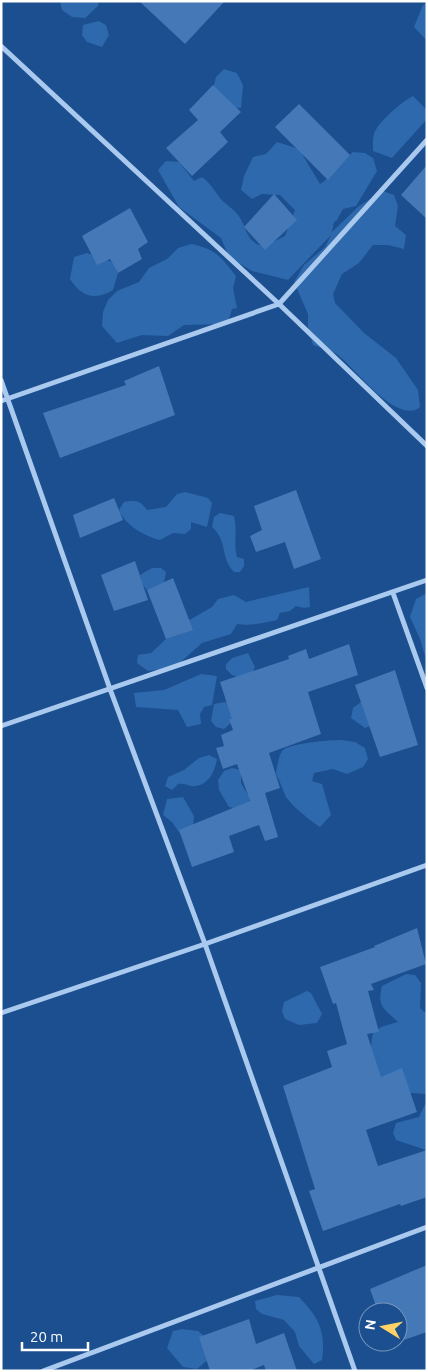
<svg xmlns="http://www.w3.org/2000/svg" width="428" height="1372" font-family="Ubuntu,sans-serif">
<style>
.green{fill:#2e69ad}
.building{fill:#4478b7}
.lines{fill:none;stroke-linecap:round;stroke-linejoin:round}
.minor{stroke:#a9c9ee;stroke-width:5}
</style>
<rect width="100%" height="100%" fill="#1b4f8f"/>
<!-- green -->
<path class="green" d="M 60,1 L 99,1 L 98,6 L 85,18 L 72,17 L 62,10 Z
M 427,3 L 427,41 L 414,27 L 423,5 Z
M 99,21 L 106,25 L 109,35 L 102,47 L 87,42 L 82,35 L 83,25 Z
M 224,69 L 237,73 L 243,85 L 241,108 L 229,107 L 212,92 L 216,77 Z
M 413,96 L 427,110 L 427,119 L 392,158 L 373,151 C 373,144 372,134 377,128 C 382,119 404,100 413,96 Z
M 277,142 L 299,149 L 320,184 C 334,175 340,162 353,152 L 365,153 L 373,158 L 377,171 L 356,206 L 343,209 L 337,220 L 334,222 L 332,232 L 359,206 L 383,191 L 394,195 L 398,206 L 395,226 L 406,235 L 404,249 L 388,245 L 373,245 L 359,263 L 342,274 L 333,294 L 335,303 L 364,333 L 396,358 L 418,390 L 420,407 C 397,426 355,368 338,355 C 332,350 321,348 313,345 L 308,327 L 308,314 L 294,282 L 304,265 L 325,247 L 331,235 L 288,280 L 252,271 L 229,257 L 221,238 L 179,207 L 158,170 L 166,161 L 179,162 L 194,181 L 202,177 C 211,184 214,190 220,198 C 225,204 233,208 238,215 C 247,226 246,245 265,246 L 285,236 L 295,210 L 280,195 L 262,194 L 252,199 L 241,190 L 244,176 L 253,157 L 266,154 Z
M 191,244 C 216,249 221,257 236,276 L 233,288 L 237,308 L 232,309 L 229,319 L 220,324 L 184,325 L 168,336 L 142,335 L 117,343 L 102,326 L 103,312 L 108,300 L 117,291 L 139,282 L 149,268 L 167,259 L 178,248 Z
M 87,253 L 112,262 L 118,273 L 113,290 C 94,301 82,297 70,279 L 74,257 Z
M 185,492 L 208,498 L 212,503 L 207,527 L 191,522 L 191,529 L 185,534 L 173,533 L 160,540 C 144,536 125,525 119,510 L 124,502 C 136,500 140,500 147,510 L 166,507 L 177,494 Z
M 220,513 L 234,516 C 238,532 233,541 237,557 L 244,559 L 244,566 L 240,572 L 234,572 C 220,558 228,541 212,527 L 214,517 Z
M 152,568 L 161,568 L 166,572 L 164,583 L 147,590 L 142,584 L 140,575 Z
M 309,587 L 310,607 L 304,608 L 296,606 L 290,611 L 280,613 L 277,620 C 263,623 252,626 237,624 L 231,634 L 202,643 L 175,667 L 148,671 L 137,663 L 138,655 L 151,653 L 166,639 L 181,634 L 186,622 L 212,607 L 218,599 L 234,595 L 246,602 Z
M 427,593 L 427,663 L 420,639 L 410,617 L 416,599 Z
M 248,653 L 255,667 L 248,680 L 232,675 L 226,669 L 226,664 L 232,658 Z
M 201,674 L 217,676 L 212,705 L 204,707 L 200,714 L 201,724 L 187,727 L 178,710 L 136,707 L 134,693 L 164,690 Z
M 224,702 L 231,703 L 233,721 L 224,729 L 216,727 L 211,721 L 214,704 Z
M 361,702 L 368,702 L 373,725 L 365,728 L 351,718 L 353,708 Z
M 342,740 L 355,742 L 365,748 L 368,759 L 363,767 L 347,774 L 333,769 L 314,773 L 312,781 L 322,784 L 331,815 L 320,827 C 312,822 289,804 285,795 C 282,788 280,781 276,774 C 277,768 278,757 282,751 C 288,743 331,740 342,740 Z
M 209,755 L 217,759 C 215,772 207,788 191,786 C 186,785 184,783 178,784 L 172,790 L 165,786 L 168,777 L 184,770 L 199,758 Z
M 232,768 L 241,770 L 241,783 L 249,797 L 249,802 L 238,809 L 229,807 L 219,790 L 218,780 L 224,771 Z
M 183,797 L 194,816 L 193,828 L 181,835 L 172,822 L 163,815 L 167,799 Z
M 406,974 L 415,975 L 421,983 L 420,1008 L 427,1014 L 427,1094 L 410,1093 L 384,1086 C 373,1068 368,1055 373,1033 L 381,1027 L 398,1022 C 383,1008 377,1007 382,986 Z
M 307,991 L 311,993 L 322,1014 L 317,1023 L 299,1025 L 285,1019 L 282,1011 L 284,1002 Z
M 427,1100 L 427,1172 L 423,1158 L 426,1150 L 396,1140 L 393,1133 L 396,1123 L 419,1117 Z
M 277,1295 L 299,1297 C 319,1318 326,1331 322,1360 L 314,1364 L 299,1346 L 295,1332 L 284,1320 L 262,1314 L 256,1309 L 255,1301 Z
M 182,1329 L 198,1331 L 203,1335 L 202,1346 L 211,1357 L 197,1369 L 183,1367 L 167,1348 L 173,1331 Z"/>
<!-- building -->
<path class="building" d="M 139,1 L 225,1 L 185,44 Z
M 213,85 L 241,112 L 220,132 L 228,142 L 192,176 L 166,148 L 198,120 L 189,110 Z
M 299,104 L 350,155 L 328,180 L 275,127 Z
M 427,165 L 427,219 L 401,195 Z
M 274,194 L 297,220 L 265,250 L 244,227 Z
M 130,208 L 148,242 L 138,249 L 142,259 L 118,273 L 110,259 L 97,265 L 82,236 Z
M 159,366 L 175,415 L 60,458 L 43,413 L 126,385 L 124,381 Z
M 296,490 L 321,559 L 294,569 L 285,542 L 256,552 L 250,536 L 262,530 L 254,506 Z
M 114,498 L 123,520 L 80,538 L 73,515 Z
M 135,561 L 148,600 L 114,611 L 101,575 Z
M 173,578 L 193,630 L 166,639 L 147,590 Z
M 349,644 L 358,675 L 308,692 L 321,734 L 269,753 L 280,788 L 265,793 L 278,837 L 265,841 L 259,825 L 229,836 L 234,852 L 192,867 L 179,830 L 250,801 L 237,764 L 223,769 L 216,748 L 224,746 L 221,735 L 233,730 L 229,719 L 232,719 L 220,682 L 289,659 L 288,656 L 306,649 L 309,659 Z
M 395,670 L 418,745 L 380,757 L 355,685 Z
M 417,928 L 426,964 L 371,984 L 374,990 L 368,991 L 379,1032 L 367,1034 L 381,1077 L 402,1068 L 417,1112 L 366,1130 L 378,1166 L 427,1150 L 427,1197 L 401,1206 L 400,1204 L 323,1231 L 309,1191 L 315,1189 L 283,1086 L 332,1067 L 327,1051 L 347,1044 L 336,1003 L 333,1004 L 320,967 L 375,947 L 374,946 Z
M 427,1265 L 427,1332 L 398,1342 L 398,1312 L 378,1312 L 370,1289 Z
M 249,1319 L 256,1344 L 284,1333 L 297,1371 L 266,1371 L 264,1365 L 249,1371 L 210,1371 L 199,1337 Z"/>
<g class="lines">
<!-- minor -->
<path class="minor" d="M 1,46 L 279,304 L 427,446
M 1,380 L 110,689 L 205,944 L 355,1371
M 1,401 L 279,304 L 427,140
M 393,593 L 427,688
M 1,726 L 427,580
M 1,1013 L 205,944 L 427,865
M 43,1371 L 427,1227"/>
</g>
<!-- border -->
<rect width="428" height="1372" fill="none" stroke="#ffffff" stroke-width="5"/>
<!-- north arrow -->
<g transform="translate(383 1327) rotate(280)"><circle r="24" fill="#1b4f8f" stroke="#7695bc"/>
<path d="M0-4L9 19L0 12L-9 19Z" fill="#ffd166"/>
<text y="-8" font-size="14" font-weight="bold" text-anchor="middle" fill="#ffffff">N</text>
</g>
<!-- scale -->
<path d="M22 1342v8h66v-8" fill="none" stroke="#ffffff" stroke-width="2.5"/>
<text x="30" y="1342" font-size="15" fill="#ffffff" stroke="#1b4f8f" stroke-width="4" paint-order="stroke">20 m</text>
</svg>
